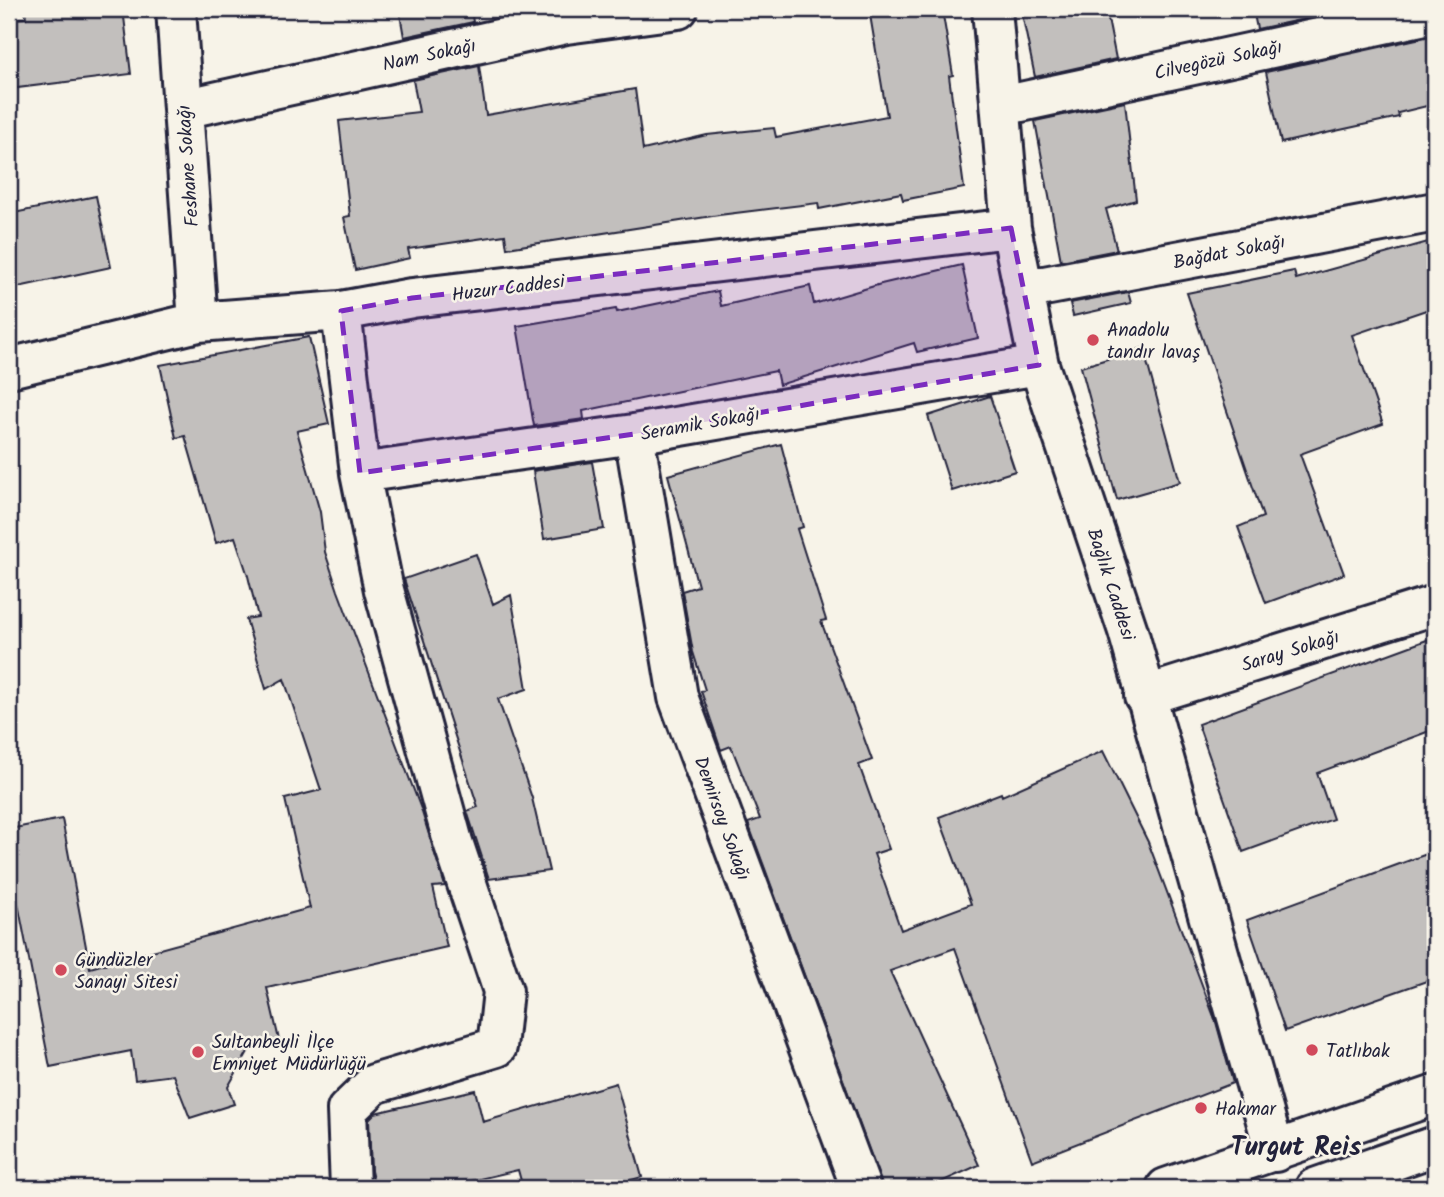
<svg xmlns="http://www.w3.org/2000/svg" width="1444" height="1197" font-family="Kalam,sans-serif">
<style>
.building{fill:#c2bfbd;stroke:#22223b;stroke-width:2}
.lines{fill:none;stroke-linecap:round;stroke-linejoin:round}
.minor-casing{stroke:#22223b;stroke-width:44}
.major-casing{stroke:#22223b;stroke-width:44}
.minor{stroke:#f7f3e8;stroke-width:38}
.major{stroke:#f7f3e8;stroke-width:38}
.marked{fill:#7b2cbf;fill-opacity:0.2;stroke:#7b2cbf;stroke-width:5;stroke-dasharray:14 9;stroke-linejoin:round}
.poi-dot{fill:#d1495b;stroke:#f7f3e8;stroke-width:2.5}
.labels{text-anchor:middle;stroke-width:5;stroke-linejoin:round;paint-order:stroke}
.street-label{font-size:19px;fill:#22223b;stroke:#f7f3e8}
.poi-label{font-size:19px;fill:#22223b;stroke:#f7f3e8;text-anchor:start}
.district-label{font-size:26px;font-weight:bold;fill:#22223b;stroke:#f7f3e8}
</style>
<rect width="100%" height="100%" fill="#f7f3e8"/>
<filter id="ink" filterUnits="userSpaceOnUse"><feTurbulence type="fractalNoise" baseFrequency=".0143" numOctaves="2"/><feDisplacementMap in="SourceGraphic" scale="14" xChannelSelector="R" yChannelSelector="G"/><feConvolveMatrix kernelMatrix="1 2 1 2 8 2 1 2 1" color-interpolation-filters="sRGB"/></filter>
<g filter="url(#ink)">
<!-- building -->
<path class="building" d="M 25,9 L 123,9 L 131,74 L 9,89 L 9,19 L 26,18 Z
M 399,9 L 471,9 L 473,22 L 404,37 Z
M 869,9 L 942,9 L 953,75 L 949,76 L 964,188 L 903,200 L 901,193 L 819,209 L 818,203 L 719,215 L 507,248 L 505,235 L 408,249 L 410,258 L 355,270 L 344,217 L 350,216 L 339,121 L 419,112 L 413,80 L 479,66 L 486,115 L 635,89 L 643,150 L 707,135 L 774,128 L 776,137 L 887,116 Z
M 1021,9 L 1106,9 L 1116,59 L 1035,77 Z
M 1253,9 L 1351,9 L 1257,29 Z
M 1435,35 L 1435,104 L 1398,113 L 1399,117 L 1281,143 L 1266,72 Z
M 1125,102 L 1136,200 L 1106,209 L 1117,250 L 1061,261 L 1035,121 Z
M 96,196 L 111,267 L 9,289 L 9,214 Z
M 1435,240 L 1435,307 L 1352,335 L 1383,424 L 1300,454 L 1344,574 L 1266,603 L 1238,527 L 1263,517 L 1187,293 L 1294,271 L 1296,279 Z
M 962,265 L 978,338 L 917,352 L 914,343 L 779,385 L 776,371 L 583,411 L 584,419 L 534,426 L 517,326 L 616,309 L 617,312 L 718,291 L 721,306 L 810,286 L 814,304 L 881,284 Z
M 1128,292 L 1131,303 L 1073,316 L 1070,303 Z
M 309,337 L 329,424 L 297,431 L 320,512 L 325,552 L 338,591 L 421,809 L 445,886 L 433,887 L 447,947 L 267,988 L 280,1044 L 249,1050 L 228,1087 L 234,1104 L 190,1118 L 173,1075 L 135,1080 L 131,1051 L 50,1067 L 14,883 L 9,884 L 9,829 L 62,819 L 90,968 L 310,908 L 285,799 L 321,790 L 284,679 L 266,689 L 246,619 L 258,617 L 248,576 L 235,537 L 216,543 L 185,436 L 176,438 L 160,365 Z
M 1143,348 L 1180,482 L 1117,500 L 1081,367 Z
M 990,396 L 1015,471 L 952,491 L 928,416 Z
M 781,444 L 803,527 L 797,529 L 826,620 L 821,621 L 872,760 L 859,765 L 889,849 L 874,854 L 901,930 L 971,904 L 939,817 L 1001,793 L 1002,796 L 1103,751 L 1148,842 L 1216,1022 L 1233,1083 L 1032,1161 L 955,948 L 890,971 L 979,1165 L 928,1188 L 883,1188 L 748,823 L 760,819 L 731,746 L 721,750 L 701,691 L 705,690 L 693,652 L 682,591 L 698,586 L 668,475 Z
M 592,462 L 604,529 L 544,539 L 533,471 Z
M 476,554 L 493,604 L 511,595 L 527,689 L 498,699 L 532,798 L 549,871 L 489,879 L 467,811 L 478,807 L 404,579 Z
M 1435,637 L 1435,729 L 1317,773 L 1333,819 L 1243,852 L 1198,724 Z
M 1435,851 L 1435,978 L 1285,1031 L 1247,920 Z
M 616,1083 L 642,1177 L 603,1188 L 523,1188 L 518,1170 L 441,1188 L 375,1188 L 371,1171 L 369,1119 L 375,1113 L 475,1090 L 483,1122 Z"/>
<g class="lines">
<!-- minor casing -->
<g class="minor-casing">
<path id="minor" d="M 176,9 L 198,322
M 992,9 L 1011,228 L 1039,365 L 1128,631 L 1275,1152
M 1002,106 L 1435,13
M 183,109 L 566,24 L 678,9
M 1023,290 L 1435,212
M 341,311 L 360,473 L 384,590 L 453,842 L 503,991 L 497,1047 L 374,1084 L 347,1110 L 350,1188
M 9,368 L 198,322 L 341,311 L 412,298 L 1011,228
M 634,434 L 678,697 L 861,1188
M 360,473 L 634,434 L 1039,365
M 1144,696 L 1435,605"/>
</g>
<!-- major casing -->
<g class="major-casing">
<path id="major" d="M 1166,1188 L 1435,1095
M 1315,1188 L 1435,1146"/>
</g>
<!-- minor -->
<use href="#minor" class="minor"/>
<!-- major -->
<use href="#major" class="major"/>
</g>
</g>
<!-- marked area -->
<path class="marked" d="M 1011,228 L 1039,365 L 634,434 L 360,473 L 341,311 L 412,298 Z"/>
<!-- markers -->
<g class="poi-dot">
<circle cx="1093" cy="340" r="7"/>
<circle cx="61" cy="970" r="7"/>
<circle cx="1312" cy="1050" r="7"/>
<circle cx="198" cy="1052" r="7"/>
<circle cx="1201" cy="1108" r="7"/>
</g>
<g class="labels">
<!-- street labels -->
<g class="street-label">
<text transform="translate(429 54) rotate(-12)" y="7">Nam Sokağı</text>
<text transform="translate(1218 59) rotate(-12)" y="7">Cilvegözü Sokağı</text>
<text transform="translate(187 166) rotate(-94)" y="7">Feshane Sokağı</text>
<text transform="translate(1229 251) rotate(-11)" y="7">Bağdat Sokağı</text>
<text transform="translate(508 287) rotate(-7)" y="7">Huzur Caddesi</text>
<text transform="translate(700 423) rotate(-10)" y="7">Seramik Sokağı</text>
<text transform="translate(1112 584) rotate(72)" y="7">Bağlık Caddesi</text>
<text transform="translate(1290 650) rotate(-17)" y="7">Saray Sokağı</text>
<text transform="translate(723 818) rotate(70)" y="7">Demirsoy Sokağı</text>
</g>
<!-- poi labels -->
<g class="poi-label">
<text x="1107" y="336">Anadolu<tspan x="1107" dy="22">tandır lavaş</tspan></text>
<text x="75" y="966">Gündüzler<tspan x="75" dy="22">Sanayi Sitesi</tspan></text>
<text x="212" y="1048">Sultanbeyli İlçe<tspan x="212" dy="22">Emniyet Müdürlüğü</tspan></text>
<text x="1326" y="1057">Tatlıbak</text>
<text x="1215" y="1115">Hakmar</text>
</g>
<!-- district labels -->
<g class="district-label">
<text x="1296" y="1155">Turgut Reis</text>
</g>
</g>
<!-- margin -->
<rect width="1444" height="1197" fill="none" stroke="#f7f3e8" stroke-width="35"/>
<rect x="18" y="18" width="1409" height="1162" fill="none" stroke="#22223b" stroke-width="2.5" filter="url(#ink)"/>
</svg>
